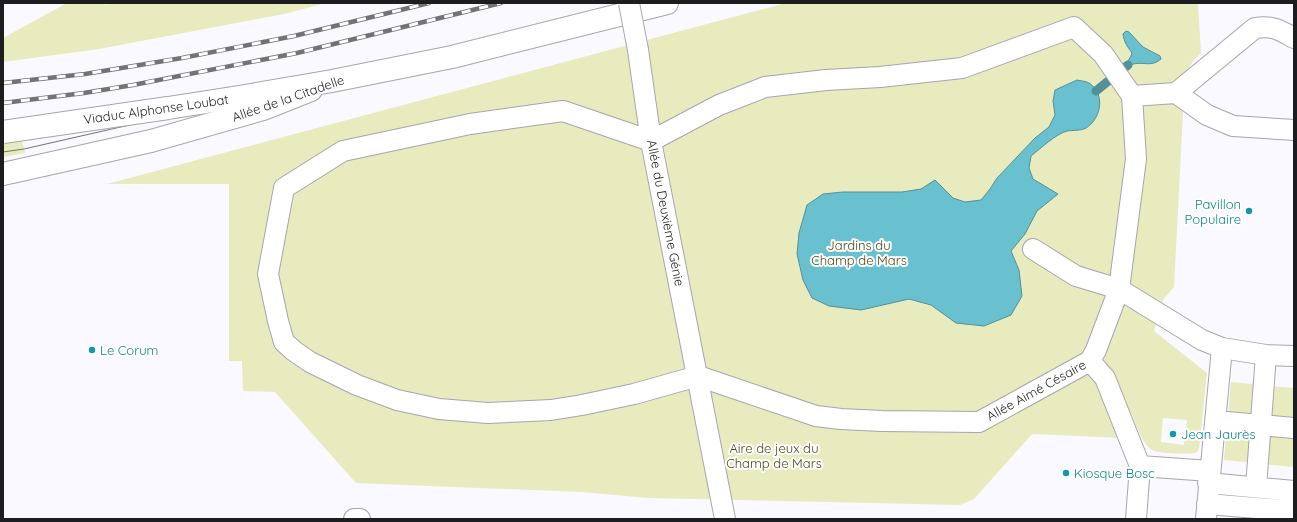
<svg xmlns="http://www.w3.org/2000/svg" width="1297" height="522" font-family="Quicksand,sans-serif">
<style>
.green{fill:#e8ebbe;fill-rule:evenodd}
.water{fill:#69c1cf;stroke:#52909a}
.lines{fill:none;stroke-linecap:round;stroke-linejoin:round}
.stream{stroke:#52909a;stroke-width:9}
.pedestrian-casing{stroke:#a6a5ae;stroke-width:22}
.minor-casing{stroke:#a6a5ae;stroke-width:24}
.tertiary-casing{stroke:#a6a5ae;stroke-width:24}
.pedestrian{stroke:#fff;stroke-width:20}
.minor{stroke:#fff;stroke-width:22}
.tertiary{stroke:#fff;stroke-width:22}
.tram{stroke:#737377;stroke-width:1}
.rail-casing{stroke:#737377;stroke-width:4.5}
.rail{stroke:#fff;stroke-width:3;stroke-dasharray:9;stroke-linecap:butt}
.pedestrian-bridge-casing{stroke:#a6a5ae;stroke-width:22;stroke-linecap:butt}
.tertiary-bridge-casing{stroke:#a6a5ae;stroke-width:24;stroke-linecap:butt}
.pedestrian-bridge{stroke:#fff;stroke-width:20}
.tertiary-bridge{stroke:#fff;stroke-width:22}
.culture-dot{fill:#0f9aa8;stroke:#fff;stroke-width:1.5}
.labels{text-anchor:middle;stroke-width:4;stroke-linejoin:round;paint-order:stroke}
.street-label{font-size:13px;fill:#1d1d20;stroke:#fff}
.culture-label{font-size:13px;fill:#0d838f;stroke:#fff;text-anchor:start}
.park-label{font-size:13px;fill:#484917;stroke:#fff}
</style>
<rect width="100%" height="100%" fill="#f9f9ff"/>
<!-- green -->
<path class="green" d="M 67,3 L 104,3 L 105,5 L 109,3 L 326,3 L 284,14 L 99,49 L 3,62 L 3,38 Z
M 786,3 L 1198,3 L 1201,53 L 1193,61 L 1185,75 L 1174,287 L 1163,300 L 1154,331 L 1207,373 L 1199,449 L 1196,453 C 1186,454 1160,454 1152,450 C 1143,445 1135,422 1131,412 L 1123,438 L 1032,434 L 974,499 L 960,505 L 648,498 L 582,492 L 356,483 L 275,392 L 243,391 L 242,361 L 229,361 L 229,184 L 107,184 ZM 1163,418 L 1187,420 L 1184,445 L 1161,442 Z
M 20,132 L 25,153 L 3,157 L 3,134 Z
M 1231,382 L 1262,385 L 1259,419 L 1228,417 Z
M 1270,386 L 1294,388 L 1294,423 L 1267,420 Z
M 1227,425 L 1257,428 L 1255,463 L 1224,460 Z
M 1266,429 L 1294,432 L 1293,467 L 1263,464 Z"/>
<!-- water -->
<path class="water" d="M 1126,31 L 1129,32 L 1143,47 L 1160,56 L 1161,59 C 1150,69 1140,59 1129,66 L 1126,64 L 1131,56 L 1132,53 C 1127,46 1124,42 1123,34 Z
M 1077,80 C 1081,81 1086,81 1089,83 C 1106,94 1101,119 1086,128 C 1081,131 1073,130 1067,131 C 1056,134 1041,148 1031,156 L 1029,168 L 1033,179 L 1058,194 L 1037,211 L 1025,234 L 1011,251 L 1019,270 L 1022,296 L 1011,315 L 984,326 L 956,323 L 931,305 L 909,299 L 861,310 L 829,306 L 812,298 L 803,280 L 797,254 L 799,233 L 807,205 L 823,194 L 843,192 L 902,192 L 921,189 L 935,180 L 953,198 L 965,202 L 981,200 L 990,189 L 997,178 L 1035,138 L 1049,127 L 1055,115 L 1053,101 L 1055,90 Z"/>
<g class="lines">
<!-- stream -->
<path class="stream" d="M 1096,91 L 1128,65"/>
<!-- pedestrian casing -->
<g class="pedestrian-casing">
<path id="pedestrian" d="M 638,50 L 651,141 L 725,519
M 1176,93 L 1255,28 C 1272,25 1280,30 1294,38
M 1176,93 L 1207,115 L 1233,126 L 1294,130
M 1033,249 L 1076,276 L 1119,289 L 1202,340 L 1222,348 L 1266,355 L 1294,356
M 1090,361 L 1105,378 L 1140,466 L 1210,471
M 698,376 L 634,394 L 582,405 L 551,410 L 488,413 L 439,409 L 397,400 L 357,385 L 310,362 L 294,351 L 284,342 L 278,321 L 268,274 L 284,188 L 343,151 L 470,124 L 563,111 L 651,141 L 719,105 L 765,87 L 826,80 L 880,77 L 962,68 L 1074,27 L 1103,54 L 1132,96
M 698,376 L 816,416 L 841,419 L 882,421 L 979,422 L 1090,361 L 1096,350 L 1119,289 L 1136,159 L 1132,96 L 1176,93
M 1216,421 L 1294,428
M 1208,483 L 1294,491
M 1256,487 L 1266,355
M 1207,504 L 1294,511
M 354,519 L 360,519
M 1136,519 L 1140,466
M 1206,519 L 1222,348"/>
</g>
<!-- minor casing -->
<g class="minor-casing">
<path id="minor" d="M 3,174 L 151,141 L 263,109 L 311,90"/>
</g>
<!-- tertiary casing -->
<g class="tertiary-casing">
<path id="tertiary" d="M 168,108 L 245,96 L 332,81 L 452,57 L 667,3"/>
</g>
<!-- pedestrian -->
<use href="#pedestrian" class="pedestrian"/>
<!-- minor -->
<use href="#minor" class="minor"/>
<!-- tertiary -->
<use href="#tertiary" class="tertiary"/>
<!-- tram -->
<path class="tram" d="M 3,139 L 168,103
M 3,152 L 24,149 L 169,116"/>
<!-- rail casing -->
<g class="rail-casing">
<path id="rail" d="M 3,83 L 85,74 L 182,58 L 294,36 L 429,3
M 3,103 L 84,93 L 133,85 L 297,53 L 501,3"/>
</g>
<!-- rail -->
<use href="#rail" class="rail"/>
<!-- pedestrian-bridge casing -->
<g class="pedestrian-bridge-casing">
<path id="pedestrian-bridge" d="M 629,3 L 638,50"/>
</g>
<!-- tertiary-bridge casing -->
<g class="tertiary-bridge-casing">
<path id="tertiary-bridge" d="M 3,132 L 168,108"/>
</g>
<!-- pedestrian-bridge -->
<use href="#pedestrian-bridge" class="pedestrian-bridge"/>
<!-- tertiary-bridge -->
<use href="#tertiary-bridge" class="tertiary-bridge"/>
</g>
<!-- markers -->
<g class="culture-dot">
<circle cx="1249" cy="211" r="4"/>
<circle cx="92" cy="350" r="4"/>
<circle cx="1173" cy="434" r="4"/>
<circle cx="1066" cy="473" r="4"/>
</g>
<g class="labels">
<!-- street labels -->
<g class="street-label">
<text transform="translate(288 98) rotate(-19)" y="5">Allée de la Citadelle</text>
<text transform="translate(156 109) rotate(-8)" y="5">Viaduc Alphonse Loubat</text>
<text transform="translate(666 213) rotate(79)" y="5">Allée du Deuxième Génie</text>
<text transform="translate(1036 390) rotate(-29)" y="5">Allée Aimé Césaire</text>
</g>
<!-- culture labels -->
<g class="culture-label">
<text x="1241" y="209" text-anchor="end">Pavillon<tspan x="1241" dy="15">Populaire</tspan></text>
<text x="100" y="355">Le Corum</text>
<text x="1181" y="439">Jean Jaurès</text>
<text x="1074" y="478">Kiosque Bosc</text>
</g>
<!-- park labels -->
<g class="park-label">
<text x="859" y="250">Jardins du<tspan x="859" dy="15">Champ de Mars</tspan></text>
<text x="774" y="453">Aire de jeux du<tspan x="774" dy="15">Champ de Mars</tspan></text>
</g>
</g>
<!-- border -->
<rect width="1297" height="522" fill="none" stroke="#1d1d20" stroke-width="8"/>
</svg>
